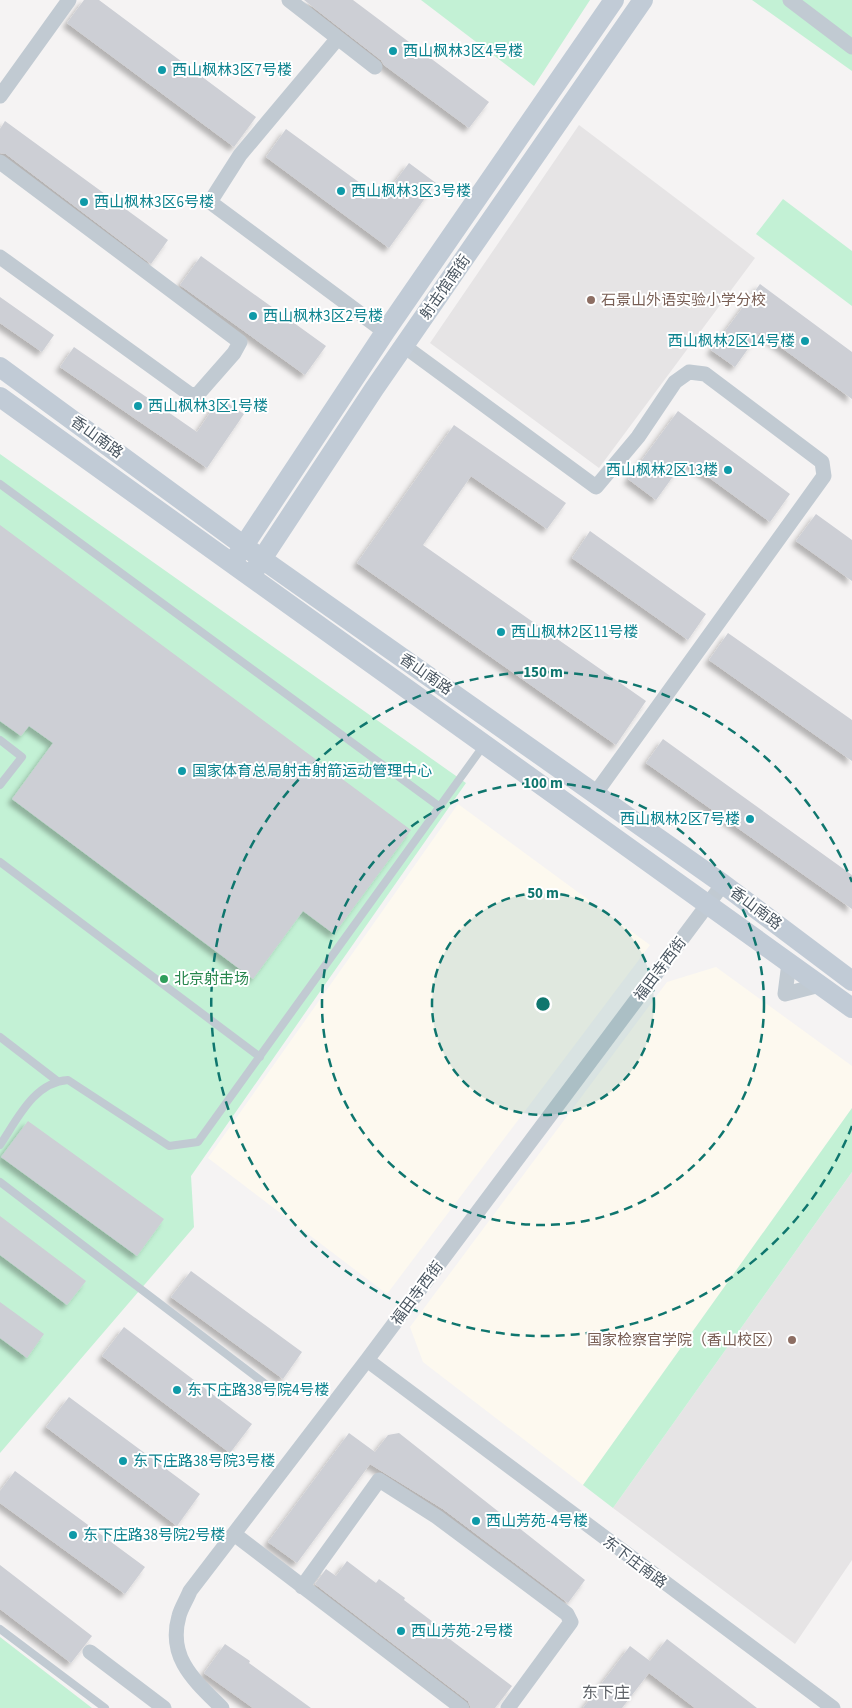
<svg xmlns="http://www.w3.org/2000/svg" width="852" height="1708" font-family="'Source Sans 3','Noto Sans SC',sans-serif">
<style>
.commercial{fill:#fdf9ef}
.education{fill:#e6e4e5}
.green{fill:#c3f1d5}
.building{fill:#cdcfd5;filter:url(#shadow)}
.lines{fill:none;stroke-linecap:round;stroke-linejoin:round}
.lane{stroke:#c1cad2;stroke-width:8}
.street{stroke:#c1cad2;stroke-width:15}
.secondary{stroke:#c1cbd6;stroke-width:20}
.ring{fill:none;stroke:#0f766e;stroke-width:2.5;stroke-dasharray:9 6}
.culture-dot{fill:#0f9aa8;stroke:#fff;stroke-width:2}
.education-dot{fill:#8d6e63;stroke:#fff;stroke-width:2}
.leisure-dot{fill:#2e9e5b;stroke:#fff;stroke-width:2}
.labels{text-anchor:middle;stroke-width:4;stroke-linejoin:round;paint-order:stroke}
.culture-label{font-size:15px;fill:#0d838f;stroke:#fff;text-anchor:start}
.street-label{font-size:15px;fill:#4a5661;stroke:#fff}
.education-label{font-size:15px;fill:#785e54;stroke:#fff;text-anchor:start}
.leisure-label{font-size:15px;fill:#27864d;stroke:#fff;text-anchor:start}
.neighbourhood-label{font-size:16px;fill:#5f6368;stroke:#fff}
.centre{fill:#0f766e;stroke:#fff;stroke-width:2.5}
.ring-label{font-size:15px;text-anchor:middle;font-weight:bold;fill:#0f766e;stroke:#fff;stroke-width:4;stroke-linejoin:round;paint-order:stroke}
</style>
<defs>
<filter id="shadow"><feDropShadow dx="-4.5" dy="4.5" stdDeviation="2.5" flood-color="#0004"/></filter>
</defs>
<rect width="100%" height="100%" fill="#f5f3f3"/>
<!-- commercial -->
<path class="commercial" d="M 458,804 L 650,945 L 387,1294 L 208,1158 Z
M 716,967 L 852,1066 L 852,1108 L 583,1485 L 423,1362 L 410,1327 L 667,982 Z"/>
<!-- education -->
<path class="education" d="M 579,125 L 755,258 L 599,468 L 430,343 Z
M 852,1172 L 852,1560 L 795,1644 L 613,1508 Z"/>
<!-- green -->
<path class="green" d="M 421,0 L 590,0 L 534,86 Z
M 752,0 L 852,0 L 852,71 Z
M 783,199 L 852,251 L 852,306 L 756,234 Z
M 0,454 L 466,783 L 191,1176 L 194,1227 L 0,1453 Z
M 852,1108 L 852,1172 L 613,1508 L 583,1485 Z
M 0,1637 L 92,1708 L 0,1708 Z"/>
<!-- building -->
<path class="building" d="M 84,0 L 99,0 L 256,117 L 234,147 L 67,23 Z
M 304,0 L 353,0 L 489,102 L 469,128 L 384,65 L 381,60 Z
M 5,121 L 168,240 L 151,264 L 6,154 L 0,153 L 0,129 Z
M 286,129 L 382,199 L 409,163 L 436,183 L 389,248 L 266,157 Z
M 201,256 L 326,346 L 305,375 L 180,285 Z
M 760,284 L 852,352 L 852,399 L 760,332 L 735,367 L 711,350 Z
M 0,297 L 54,335 L 42,352 L 0,323 Z
M 74,347 L 197,432 L 220,398 L 244,414 L 207,468 L 60,367 Z
M 678,411 L 790,494 L 770,522 L 685,460 L 656,500 L 628,479 Z
M 454,425 L 566,503 L 547,529 L 471,476 L 423,545 L 646,701 L 616,745 L 357,563 Z
M 816,514 L 852,540 L 852,581 L 796,541 Z
M 0,525 L 411,830 L 334,934 L 303,911 L 253,979 L 12,799 L 53,743 L 29,726 L 21,736 L 0,721 Z
M 590,531 L 706,614 L 688,640 L 572,558 Z
M 728,633 L 852,720 L 852,761 L 709,660 Z
M 663,739 L 852,875 L 852,909 L 646,763 Z
M 28,1121 L 164,1219 L 137,1256 L 1,1157 Z
M 0,1216 L 86,1281 L 67,1305 L 0,1255 Z
M 191,1271 L 302,1352 L 283,1379 L 171,1297 Z
M 0,1302 L 44,1334 L 27,1358 L 0,1338 Z
M 124,1327 L 252,1424 L 230,1453 L 102,1356 Z
M 69,1397 L 200,1494 L 177,1526 L 46,1427 Z
M 349,1433 L 375,1452 L 388,1435 L 399,1433 L 585,1580 L 568,1603 L 443,1509 L 370,1464 L 297,1563 L 268,1542 Z
M 15,1471 L 145,1567 L 125,1594 L 0,1503 L 0,1491 Z
M 347,1561 L 376,1583 L 379,1579 L 405,1598 L 404,1600 L 437,1625 L 435,1628 L 512,1686 L 495,1708 L 471,1708 L 468,1701 L 315,1584 L 326,1569 L 336,1576 Z
M 0,1565 L 92,1636 L 71,1663 L 0,1609 Z
M 667,1639 L 757,1708 L 695,1708 L 649,1673 L 622,1708 L 583,1708 L 630,1646 L 650,1661 Z
M 225,1644 L 250,1661 L 249,1663 L 311,1708 L 253,1708 L 204,1673 Z"/>
<g class="lines">
<!-- lane -->
<path class="lane" d="M 0,484 L 440,807
M 0,740 L 22,757 L 0,785
M 0,862 L 260,1057
M 0,1037 L 56,1080
M 0,1145 C 17,1120 34,1082 68,1080 L 169,1146 L 198,1142 L 484,745
M 0,1182 L 276,1392
M 0,1629 L 105,1708"/>
<!-- street -->
<path class="street" d="M 289,0 L 375,67
M 790,0 L 852,47
M 338,38 L 240,155 L 210,202 L 385,332
M 0,96 L 69,0
M 0,162 L 240,342 L 234,353 L 198,394 L 191,395 L 0,257
M 404,346 L 596,487 L 638,437 L 675,382 L 689,372 L 705,374 L 822,462 L 824,476 L 595,794
M 789,963 L 785,994 L 820,985
M 367,1360 L 833,1708
M 234,1534 L 462,1708
M 302,1587 L 379,1480 L 437,1517 L 567,1614 L 571,1622 L 508,1708
M 90,1652 L 164,1708
M 222,1708 C 195,1681 167,1658 179,1616 C 181,1608 187,1599 190,1591 L 367,1360 L 723,884"/>
<!-- secondary -->
<path class="secondary" d="M 0,367 L 262,559 L 723,884 L 852,981
M 0,397 L 852,1008
M 237,556 L 385,332 L 614,0
M 254,571 L 374,389 L 643,0"/>
</g>
<!-- distance rings -->
<circle cx="543" cy="1004" r="111" fill="#0f766e" fill-opacity=".12"/>
<g class="ring">
<circle cx="543" cy="1004" r="111"/>
<circle cx="543" cy="1004" r="221"/>
<path d="M852 1126A332 332 0 1 1 852 882"/>
</g>
<!-- markers -->
<g class="culture-dot">
<circle cx="393" cy="51" r="5"/>
<circle cx="162" cy="70" r="5"/>
<circle cx="341" cy="191" r="5"/>
<circle cx="84" cy="202" r="5"/>
<circle cx="253" cy="316" r="5"/>
<circle cx="805" cy="341" r="5"/>
<circle cx="138" cy="406" r="5"/>
<circle cx="728" cy="470" r="5"/>
<circle cx="501" cy="632" r="5"/>
<circle cx="182" cy="771" r="5"/>
<circle cx="750" cy="819" r="5"/>
<circle cx="177" cy="1390" r="5"/>
<circle cx="123" cy="1461" r="5"/>
<circle cx="476" cy="1521" r="5"/>
<circle cx="73" cy="1535" r="5"/>
<circle cx="401" cy="1631" r="5"/>
</g>
<g class="education-dot">
<circle cx="591" cy="300" r="5"/>
<circle cx="792" cy="1340" r="5"/>
</g>
<circle class="leisure-dot" cx="164" cy="979" r="5"/>
<g class="labels">
<!-- culture labels -->
<g class="culture-label">
<text x="403" y="56">西山枫林3区4号楼</text>
<text x="172" y="75">西山枫林3区7号楼</text>
<text x="351" y="196">西山枫林3区3号楼</text>
<text x="94" y="207">西山枫林3区6号楼</text>
<text x="263" y="321">西山枫林3区2号楼</text>
<text x="795" y="346" text-anchor="end">西山枫林2区14号楼</text>
<text x="148" y="411">西山枫林3区1号楼</text>
<text x="718" y="475" text-anchor="end">西山枫林2区13楼</text>
<text x="511" y="637">西山枫林2区11号楼</text>
<text x="192" y="776">国家体育总局射击射箭运动管理中心</text>
<text x="740" y="824" text-anchor="end">西山枫林2区7号楼</text>
<text x="187" y="1395">东下庄路38号院4号楼</text>
<text x="133" y="1466">东下庄路38号院3号楼</text>
<text x="486" y="1526">西山芳苑-4号楼</text>
<text x="83" y="1540">东下庄路38号院2号楼</text>
<text x="411" y="1636">西山芳苑-2号楼</text>
</g>
<!-- street labels -->
<g class="street-label">
<text transform="translate(445 287) rotate(-55)" y="5">射击馆南街</text>
<text transform="translate(97 437) rotate(36)" y="5">香山南路</text>
<text transform="translate(426 674) rotate(35)" y="5">香山南路</text>
<text transform="translate(756 908) rotate(37)" y="5">香山南路</text>
<text transform="translate(660 969) rotate(-53)" y="5">福田寺西街</text>
<text transform="translate(417 1293) rotate(-53)" y="5">福田寺西街</text>
<text transform="translate(635 1562) rotate(37)" y="5">东下庄南路</text>
</g>
<!-- education labels -->
<g class="education-label">
<text x="601" y="305">石景山外语实验小学分校</text>
<text x="782" y="1345" text-anchor="end">国家检察官学院（香山校区）</text>
</g>
<!-- leisure labels -->
<g class="leisure-label">
<text x="174" y="984">北京射击场</text>
</g>
<!-- neighbourhood labels -->
<g class="neighbourhood-label">
<text x="606" y="1698">东下庄</text>
</g>
</g>
<circle cx="543" cy="1004" r="8" class="centre"/>
<g class="ring-label">
<text x="543" y="677">150 m</text>
<text x="543" y="788">100 m</text>
<text x="543" y="898">50 m</text>
</g>
</svg>
